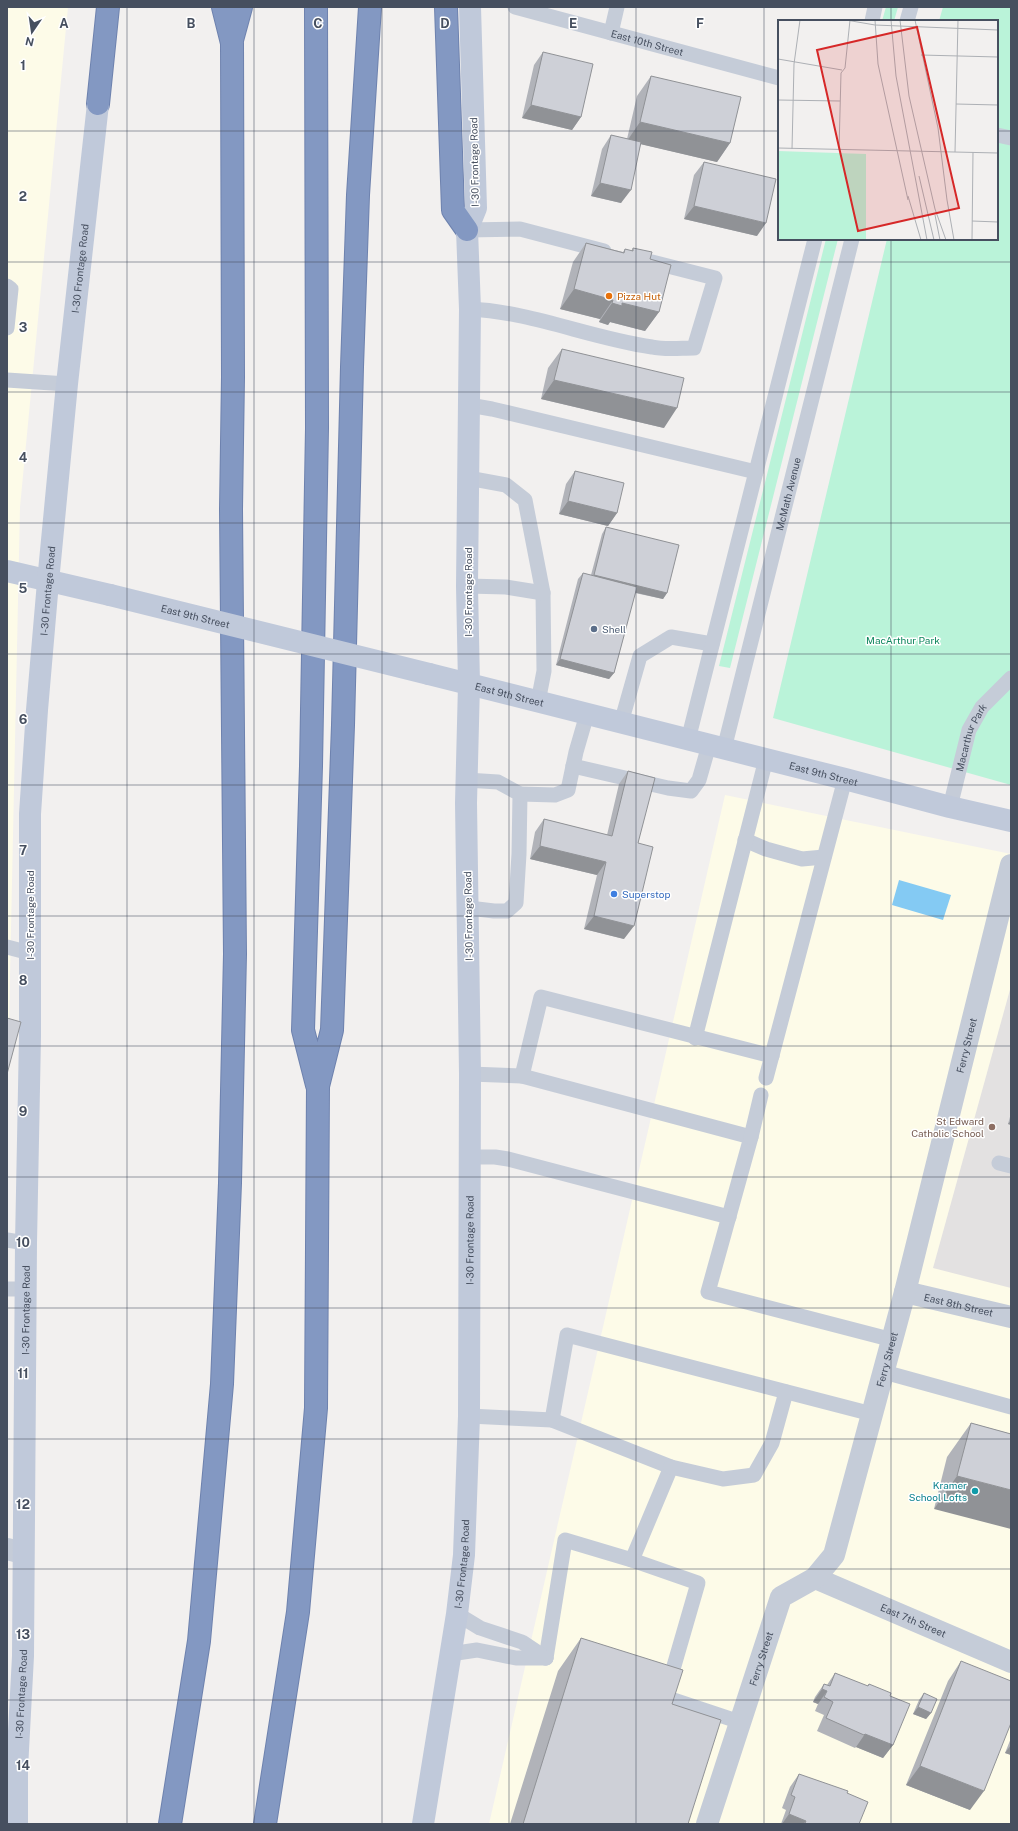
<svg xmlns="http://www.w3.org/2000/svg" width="1018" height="1831" font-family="'Public Sans',sans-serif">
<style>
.commercial{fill:#fdfbe8}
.education{fill:#e3e1e1}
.green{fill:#baf3d9}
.water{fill:#84caf3}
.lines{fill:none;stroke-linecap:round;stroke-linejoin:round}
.highway-casing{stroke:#6e82ae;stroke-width:24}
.lane{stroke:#c5ccd8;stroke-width:15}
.street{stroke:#c5ccd8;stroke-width:22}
.secondary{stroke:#c0c9da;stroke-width:22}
.highway{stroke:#8398c2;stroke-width:22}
.secondary-bridge{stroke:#c0c9da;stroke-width:22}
.wall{fill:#b1b3b9}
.shaded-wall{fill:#909296}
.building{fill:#ced0d7;stroke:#909296}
.grid{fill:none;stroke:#464f5f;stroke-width:1;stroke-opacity:0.55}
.food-dot{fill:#e8710a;stroke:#fff;stroke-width:1.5}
.service-dot{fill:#5c6f8a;stroke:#fff;stroke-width:1.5}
.shop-dot{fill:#3f7fe0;stroke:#fff;stroke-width:1.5}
.education-dot{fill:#8d6e63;stroke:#fff;stroke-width:1.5}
.culture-dot{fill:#0f9aa8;stroke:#fff;stroke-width:1.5}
.labels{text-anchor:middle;stroke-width:3;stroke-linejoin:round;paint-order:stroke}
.street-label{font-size:10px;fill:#464f5f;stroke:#fff}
.food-label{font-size:10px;fill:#c56008;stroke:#fff;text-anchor:start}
.service-label{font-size:10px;fill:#4e5e75;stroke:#fff;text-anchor:start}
.park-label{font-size:10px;fill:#0f875e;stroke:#fff}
.shop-label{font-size:10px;fill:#366cbe;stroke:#fff;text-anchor:start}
.education-label{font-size:10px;fill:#785e54;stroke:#fff;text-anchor:end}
.culture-label{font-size:10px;fill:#0d838f;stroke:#fff;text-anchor:end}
.inset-road{fill:none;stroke:#adb0b5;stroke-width:1}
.view{fill:#d62828;fill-opacity:0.15;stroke:#d62828;stroke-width:2}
.inset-edge{fill:none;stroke:#464f5f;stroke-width:2}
.grid-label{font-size:13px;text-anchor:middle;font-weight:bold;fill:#464f5f;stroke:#fff;stroke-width:3;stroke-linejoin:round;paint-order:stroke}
</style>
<rect width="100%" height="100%" fill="#f2f0ef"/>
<!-- commercial -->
<path class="commercial" d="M 7,7 L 68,7 L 20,507 L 7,1117 Z
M 725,795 L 1011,854 L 1011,1824 L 489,1824 Z"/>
<!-- education -->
<path class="education" d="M 1011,986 L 1011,1288 L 933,1268 Z"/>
<!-- green -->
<path class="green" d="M 886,7 L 898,7 L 894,21 L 882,21 Z
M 943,7 L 1011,7 L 1011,785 L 773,718 L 887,239 L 997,239 L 997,21 L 939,21 Z
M 826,239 L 838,239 L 730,668 L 719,666 Z"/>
<!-- water -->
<path class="water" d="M 899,880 L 951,895 L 943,920 L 892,905 Z"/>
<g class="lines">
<!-- highway casing -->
<g class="highway-casing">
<path id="highway" d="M 316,7 L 317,428 L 311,766 L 303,1030 L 317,1085
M 446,7 L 453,210 L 467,230
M 232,40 L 241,7
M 98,104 L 108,7
M 170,1824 L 199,1641 L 222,1384 L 230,1183 L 235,954 L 231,509 L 233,377 L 232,43 L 223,7
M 265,1824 L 298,1612 L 316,1408 L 318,1086 L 332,1030 L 343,725 L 352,367 L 358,195 L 370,7"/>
</g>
<!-- lane -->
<g class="lane">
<path id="s1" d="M 515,7 L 779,78"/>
<path d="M 872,21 L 875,7"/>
<path d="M 907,21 L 911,7"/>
<path d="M 611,33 L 617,7"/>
<path d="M 997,135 L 1011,138"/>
<path d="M 467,230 L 520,229 L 604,251"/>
<path d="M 7,286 L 11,289 L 7,328"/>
<path d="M 470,309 C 532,312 590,338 652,347 C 665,350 681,348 694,348 L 715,278 L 652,262"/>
<path d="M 7,380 L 67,384"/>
<path d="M 469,405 L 492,409 L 756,472"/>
<path d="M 468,478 L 506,485 L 525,500 L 543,593 L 544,671 L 538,702"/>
<path d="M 467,586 L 506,587 L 543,593"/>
<path d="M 621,723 L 640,656 L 671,637 L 712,644"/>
<path d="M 688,740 L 815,239"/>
<path id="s2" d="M 724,749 L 852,239"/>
<path d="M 573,766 L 668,788 L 691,791 L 699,780 L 709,745"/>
<path d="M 466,780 L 498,782 L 520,794 L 519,854 L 516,903 L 507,911 L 494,911 L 469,908"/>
<path d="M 520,794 L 555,795 L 568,790 L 576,752 L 587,714"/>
<path id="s3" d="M 950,807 L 969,730 L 982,707 L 1011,678"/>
<path d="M 745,840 L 766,849 L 802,859 L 824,857"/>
<path d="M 7,947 L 30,953"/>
<path d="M 695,1038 L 766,759"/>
<path d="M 772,1056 L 541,997 L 522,1076 L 751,1137 L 708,1292 L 893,1340"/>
<path d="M 470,1074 L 522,1076"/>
<path d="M 766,1078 L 845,779"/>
<path d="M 751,1137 L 761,1095"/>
<path d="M 470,1157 L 495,1157 L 508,1159 L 729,1217"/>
<path d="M 999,1163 L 1011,1166"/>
<path d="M 7,1240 L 26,1243"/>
<path d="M 7,1289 L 25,1289"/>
<path d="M 884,1372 L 1011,1407"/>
<path d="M 469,1416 L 552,1420 L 671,1467 L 632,1560 L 565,1540 L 546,1658"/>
<path d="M 552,1420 L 567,1335 L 872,1414"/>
<path d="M 671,1467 L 723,1479 L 754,1475 L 772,1443 L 786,1392"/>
<path d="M 632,1560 L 698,1583 L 665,1697 L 740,1722"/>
<path d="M 457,1614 L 480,1628 L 522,1642 L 546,1658"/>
<path d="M 450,1654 L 477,1650 L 516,1658 L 546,1658"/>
</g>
<!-- street -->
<g class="street">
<path id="s4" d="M 905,1292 L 1011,1317"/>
<path d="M 7,1549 L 23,1553"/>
<path id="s5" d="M 815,1578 L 1011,1662"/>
<path id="s6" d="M 707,1824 L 781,1597 L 815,1578 L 834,1555 L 905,1292 L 1011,865"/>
</g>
<!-- secondary -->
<g class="secondary">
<path d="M 7,571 L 110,595"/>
<path id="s7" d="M 429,674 L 845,779 L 950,807 L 1011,821"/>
<path id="s8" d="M 17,1824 L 17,1769 L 23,1656 L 26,1243 L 30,1036 L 30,814 L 37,710 L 48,582 L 67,384 L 98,104"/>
<path id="s9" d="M 423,1824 L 457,1614 L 464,1555 L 469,1416 L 470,1074 L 466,803 L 469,684 L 467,586 L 470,309 L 467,230 L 476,208 L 470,7"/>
</g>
<!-- highway -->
<use href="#highway" class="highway"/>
<!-- secondary-bridge -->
<path class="secondary-bridge" id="s10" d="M 110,595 L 429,674"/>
</g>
<!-- wall -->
<path class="wall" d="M 543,52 L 581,117 L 572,130 L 522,118 L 534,65 Z
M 651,76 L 730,143 L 717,162 L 641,144 L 621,203 L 591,196 L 602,149 L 611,135 L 627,139 L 637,96 Z
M 704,162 L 757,236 L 684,219 L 694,175 Z
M 586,243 L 623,252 L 625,249 L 631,251 L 633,248 L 650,259 L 659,312 L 645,331 L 610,322 L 608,325 L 599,322 L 600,319 L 560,309 L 573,262 Z
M 562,349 L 664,428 L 541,399 L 548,368 Z
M 575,471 L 617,513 L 608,526 L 559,514 L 566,484 Z
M 606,527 L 667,593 L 663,599 L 635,593 L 614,673 L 609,679 L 556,665 L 578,579 L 583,573 L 591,575 L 602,534 Z
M 628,771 L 638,843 L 624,939 L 584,929 L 597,875 L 530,859 L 535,832 L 544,819 L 607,835 L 619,784 Z
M 1011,1113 L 1011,1125 L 1008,1124 Z
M 971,1423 L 1011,1434 L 934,1509 L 947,1457 Z
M 581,1638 L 672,1704 L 688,1824 L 510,1824 L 558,1671 Z
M 961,1661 L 970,1810 L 906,1785 L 948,1681 Z
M 835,1673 L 867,1686 L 869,1684 L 890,1696 L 893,1745 L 883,1758 L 856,1747 L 855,1748 L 817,1731 L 824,1715 L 815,1711 L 818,1704 L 813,1702 L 815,1697 L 824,1684 L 827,1685 Z
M 924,1693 L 931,1713 L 926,1719 L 913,1714 L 919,1700 Z
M 1011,1738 L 1011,1755 L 1005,1753 Z
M 799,1774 L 847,1793 L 859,1824 L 781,1824 L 786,1810 L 782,1808 L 790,1787 Z"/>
<!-- shaded-wall -->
<path class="shaded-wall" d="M 531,105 L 581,117 L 572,130 L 522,118 Z
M 640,122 L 730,143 L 717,162 L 627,141 Z
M 600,183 L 631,190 L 621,203 L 591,196 Z
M 694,206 L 766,223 L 757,236 L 684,219 Z
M 574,289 L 613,300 L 600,319 L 560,309 Z
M 612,303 L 622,303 L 659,312 L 645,331 L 610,322 L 608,325 L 599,322 Z
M 554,380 L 677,408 L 664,428 L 541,399 Z
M 568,501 L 617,513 L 608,526 L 559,514 Z
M 594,575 L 667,593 L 663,599 L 590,582 Z
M 560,659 L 614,673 L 609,679 L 556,665 Z
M 540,846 L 606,862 L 597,875 L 530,859 Z
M 594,916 L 634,926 L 624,939 L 584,929 Z
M 1011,1120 L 1011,1125 L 1008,1124 Z
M 957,1476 L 1011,1490 L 1011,1529 L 934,1509 Z
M 822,1689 L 827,1691 L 818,1704 L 813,1702 Z
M 918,1707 L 931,1713 L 926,1719 L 913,1714 Z
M 865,1734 L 893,1745 L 883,1758 L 856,1747 Z
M 1011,1745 L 1011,1755 L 1005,1753 Z
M 920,1766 L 984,1791 L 970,1810 L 906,1785 Z
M 789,1814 L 806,1821 L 803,1824 L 782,1824 Z"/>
<!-- building -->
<path class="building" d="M 543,52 L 593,64 L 581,117 L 531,105 Z
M 651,76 L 741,97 L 730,143 L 640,122 Z
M 611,135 L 641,142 L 631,190 L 600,183 Z
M 704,162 L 776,179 L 766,223 L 694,206 Z
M 586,243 L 624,253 L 625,249 L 633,251 L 633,248 L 652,252 L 650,259 L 671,265 L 659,312 L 622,303 L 622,306 L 612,303 L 613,300 L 574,289 Z
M 562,349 L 684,378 L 677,408 L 554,380 Z
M 575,471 L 624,483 L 617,513 L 568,501 Z
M 606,527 L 679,545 L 667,593 L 594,575 Z
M 583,573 L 637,587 L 614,673 L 560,659 Z
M 628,771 L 655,778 L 638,843 L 653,847 L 634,926 L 594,916 L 606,862 L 540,846 L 544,819 L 612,836 Z
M 7,1018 L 21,1022 L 7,1074 Z
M 971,1423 L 1011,1434 L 1011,1490 L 957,1476 Z
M 581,1638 L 683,1670 L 672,1704 L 721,1720 L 688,1824 L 523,1824 Z
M 961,1661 L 1011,1681 L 1011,1723 L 984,1791 L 920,1766 Z
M 835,1673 L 868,1686 L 869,1684 L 891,1693 L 890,1696 L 910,1704 L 893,1745 L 865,1734 L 864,1735 L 826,1718 L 833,1702 L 824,1697 L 827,1691 L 822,1689 L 824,1684 L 830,1686 Z
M 924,1693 L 937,1699 L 931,1713 L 918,1707 Z
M 799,1774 L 848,1791 L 847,1793 L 868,1802 L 859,1824 L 807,1824 L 805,1823 L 806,1821 L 789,1814 L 795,1797 L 791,1795 Z"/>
<!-- grid -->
<path class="grid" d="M 127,7 L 127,1824M 254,7 L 254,1824M 382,7 L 382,1824M 509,7 L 509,1824M 636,7 L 636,1824M 764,7 L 764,1824M 891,7 L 891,21M 7,131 L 779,131M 997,131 L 1011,131M 891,239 L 891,1824M 7,262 L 1011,262M 7,392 L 1011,392M 7,523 L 1011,523M 7,654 L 1011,654M 7,785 L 1011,785M 7,916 L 1011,916M 7,1046 L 1011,1046M 7,1177 L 1011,1177M 7,1308 L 1011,1308M 7,1439 L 1011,1439M 7,1569 L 1011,1569M 7,1700 L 1011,1700"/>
<!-- markers -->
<circle class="food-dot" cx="609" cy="296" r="4"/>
<circle class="service-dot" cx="594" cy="629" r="4"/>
<circle class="shop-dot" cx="614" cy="894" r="4"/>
<circle class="education-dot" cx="992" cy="1127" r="4"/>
<circle class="culture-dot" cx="975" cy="1491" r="4"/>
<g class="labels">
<!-- street labels -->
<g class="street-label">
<text dy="4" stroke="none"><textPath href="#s1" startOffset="137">East 10th Street</textPath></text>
<text transform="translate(474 162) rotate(-91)" y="4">I-30 Frontage Road</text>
<text dy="4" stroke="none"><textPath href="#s8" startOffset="1558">I-30 Frontage Road</textPath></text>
<text dy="4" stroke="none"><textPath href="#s2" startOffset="263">McMath Avenue</textPath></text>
<text dy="4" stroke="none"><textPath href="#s8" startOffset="1234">I-30 Frontage Road</textPath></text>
<text transform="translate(468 592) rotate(-90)" y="4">I-30 Frontage Road</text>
<text dy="4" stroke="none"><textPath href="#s10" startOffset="88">East 9th Street</textPath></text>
<text dy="4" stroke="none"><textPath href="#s7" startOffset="83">East 9th Street</textPath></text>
<text dy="4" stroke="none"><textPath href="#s3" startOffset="73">Macarthur Park</textPath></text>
<text dy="4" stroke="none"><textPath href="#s7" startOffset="407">East 9th Street</textPath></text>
<text transform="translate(30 915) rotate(-90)" y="4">I-30 Frontage Road</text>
<text transform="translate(468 916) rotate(-91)" y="4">I-30 Frontage Road</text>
<text dy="4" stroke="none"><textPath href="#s6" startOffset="834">Ferry Street</textPath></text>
<text dy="4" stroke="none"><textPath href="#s9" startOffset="587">I-30 Frontage Road</textPath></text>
<text dy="4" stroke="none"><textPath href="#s4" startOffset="55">East 8th Street</textPath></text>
<text dy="4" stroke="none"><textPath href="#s8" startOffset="514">I-30 Frontage Road</textPath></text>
<text dy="4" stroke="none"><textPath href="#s6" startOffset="510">Ferry Street</textPath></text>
<text dy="4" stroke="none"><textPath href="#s9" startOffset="263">I-30 Frontage Road</textPath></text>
<text dy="4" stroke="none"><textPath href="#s5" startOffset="107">East 7th Street</textPath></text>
<text dy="4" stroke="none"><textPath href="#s6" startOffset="174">Ferry Street</textPath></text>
<text dy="4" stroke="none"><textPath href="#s8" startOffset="130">I-30 Frontage Road</textPath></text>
</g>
<!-- food labels -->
<g class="food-label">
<text x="617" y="300">Pizza Hut</text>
</g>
<!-- service labels -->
<g class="service-label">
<text x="602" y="633">Shell</text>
</g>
<!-- park labels -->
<g class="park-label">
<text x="903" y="644">MacArthur Park</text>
</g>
<!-- shop labels -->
<g class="shop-label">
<text x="622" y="898">Superstop</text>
</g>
<!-- education labels -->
<g class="education-label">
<text x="984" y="1125">St Edward<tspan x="984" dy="12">Catholic School</tspan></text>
</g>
<!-- culture labels -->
<g class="culture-label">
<text x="967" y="1489">Kramer<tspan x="967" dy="12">School Lofts</tspan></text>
</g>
</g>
<!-- overview -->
<g transform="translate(778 20)">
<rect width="220" height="220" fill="#f2f0ef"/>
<path d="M 0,131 L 88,134 L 88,220 L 0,220 Z" fill="#baf3d9"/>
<path class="inset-road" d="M 68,0 L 97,5 L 220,10M 97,0 L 100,44 L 130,180M 113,0 L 118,56 L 149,220M 122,0 L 131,76 L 157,189 L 168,220M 137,0 L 160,108 L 169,180M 143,35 L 220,37M 0,39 L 64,50M 0,80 L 62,81M 178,84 L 220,85M 0,128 L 220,133M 14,129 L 16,44 L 22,0M 61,130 L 63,53 L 67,48 L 72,0M 177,132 L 180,0M 141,156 L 156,220M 130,176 L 143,220M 169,180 L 176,220M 157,195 L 162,220M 194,201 L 220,202M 194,220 L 195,132"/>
<path class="view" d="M 139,7 L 181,188 L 80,211 L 39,30 Z"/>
<rect width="220" height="220" class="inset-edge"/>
</g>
<g class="grid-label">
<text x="64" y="28">A</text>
<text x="191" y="28">B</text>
<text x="318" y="28">C</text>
<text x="445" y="28">D</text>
<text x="573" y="28">E</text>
<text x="700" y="28">F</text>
<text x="23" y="70">1</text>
<text x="23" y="201">2</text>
<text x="23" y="332">3</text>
<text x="23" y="462">4</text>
<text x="23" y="593">5</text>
<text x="23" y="724">6</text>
<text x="23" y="855">7</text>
<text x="23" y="985">8</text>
<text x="23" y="1116">9</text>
<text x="23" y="1247">10</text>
<text x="23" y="1378">11</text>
<text x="23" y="1509">12</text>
<text x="23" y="1639">13</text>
<text x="23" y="1770">14</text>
</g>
<!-- border -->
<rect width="1018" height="1831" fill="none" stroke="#464f5f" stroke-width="16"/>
<!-- north arrow -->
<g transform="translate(32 32) rotate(193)" stroke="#ffffff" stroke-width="3" paint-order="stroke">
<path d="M0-3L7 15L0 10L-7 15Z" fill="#464f5f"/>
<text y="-6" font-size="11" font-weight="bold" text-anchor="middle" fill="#464f5f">N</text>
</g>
</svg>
